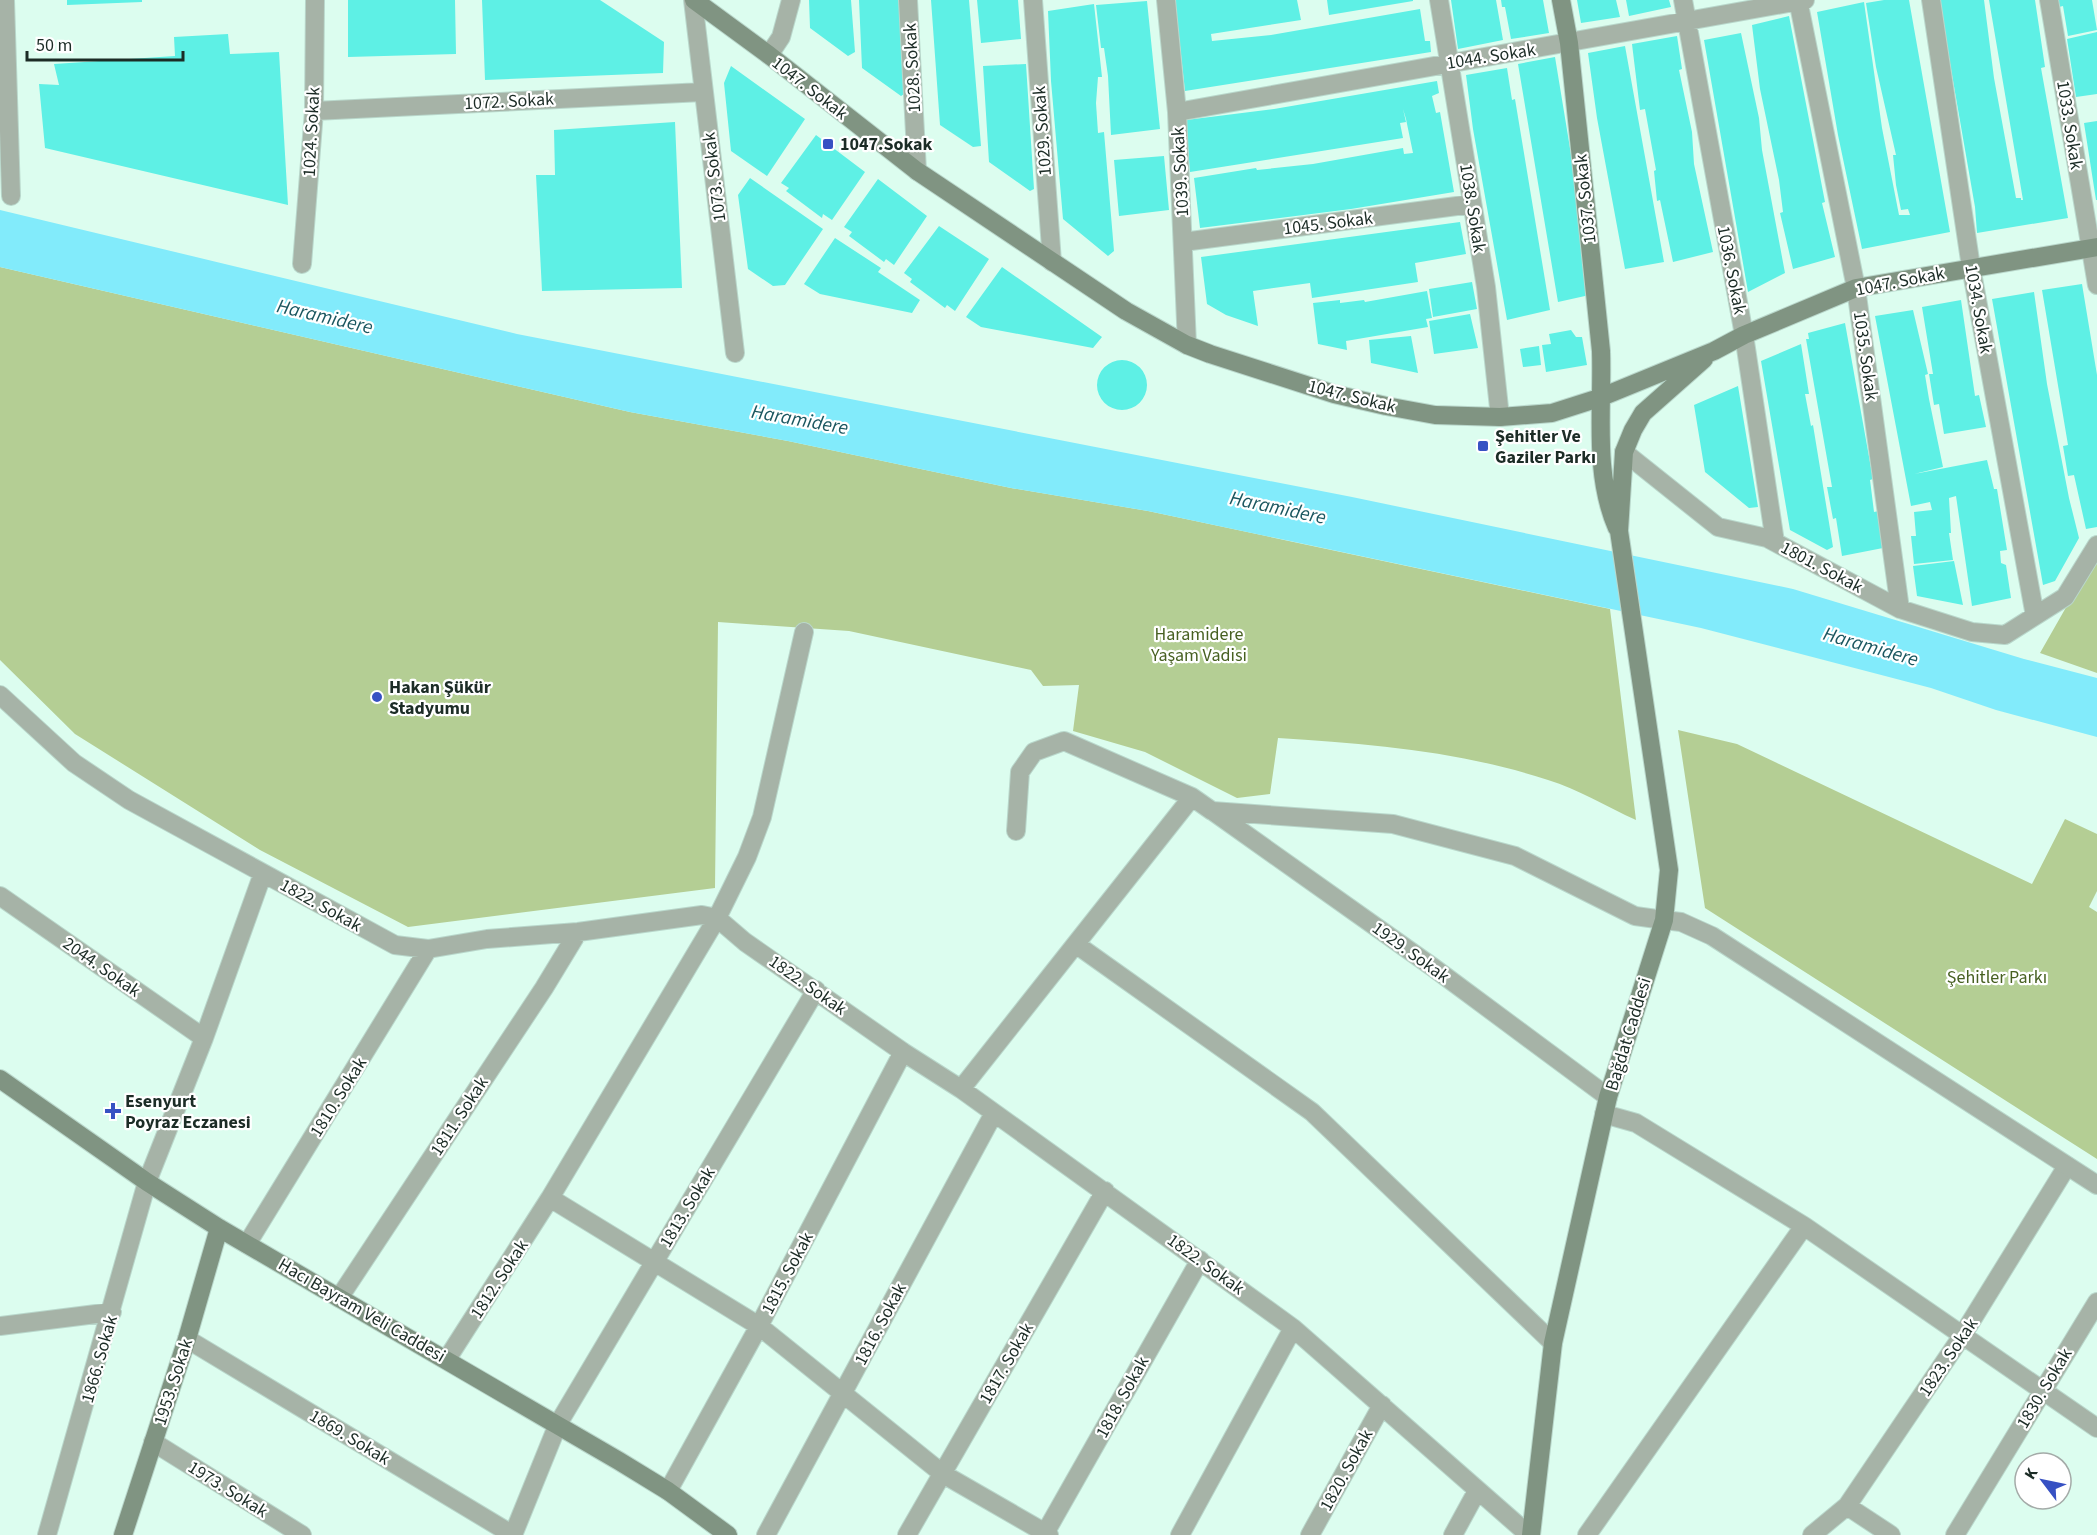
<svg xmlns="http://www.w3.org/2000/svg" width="2097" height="1535" font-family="'Source Sans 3',sans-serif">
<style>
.green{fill:#b4ce94}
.water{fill:#82ebfb}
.building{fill:#5ef0e5}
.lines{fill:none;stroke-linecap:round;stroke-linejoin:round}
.minor-casing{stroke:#b9d7cb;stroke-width:20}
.tertiary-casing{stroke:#b9d7cb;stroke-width:20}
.secondary-casing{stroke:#b9d7cb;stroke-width:20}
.minor{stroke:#a6b3a7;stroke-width:18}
.tertiary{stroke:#a6b3a7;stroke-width:18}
.secondary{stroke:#809482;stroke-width:18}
.poi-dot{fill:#3751c3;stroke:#fff;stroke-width:2}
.labels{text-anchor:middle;stroke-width:4.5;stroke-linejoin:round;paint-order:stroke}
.street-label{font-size:18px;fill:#1c2c26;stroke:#fff}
.poi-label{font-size:18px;font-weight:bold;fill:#1c2c26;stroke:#fff;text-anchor:start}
.park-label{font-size:18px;fill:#476021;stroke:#fff}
.water-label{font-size:20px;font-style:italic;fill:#1b5760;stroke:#fff}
</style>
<rect width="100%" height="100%" fill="#dcfdef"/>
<!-- green -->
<path class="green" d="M 0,267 L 630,412 L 788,441 L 1011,488 L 1148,511 L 1610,609 L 1636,820 C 1607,807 1578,789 1548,780 C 1460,751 1370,744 1278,738 L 1270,794 L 1237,798 L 1145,752 L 1073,731 L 1079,685 L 1043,686 L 1031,670 L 849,631 L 718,622 L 715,888 L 408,927 L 260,850 L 75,734 L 0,660 Z
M 2097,553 L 2097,673 L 2040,653 Z
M 1678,730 L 1737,744 L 2032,884 L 2065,819 L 2097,834 L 2097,891 L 2089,907 L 2097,912 L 2097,1159 L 1705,908 Z"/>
<!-- water -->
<path class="water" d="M 0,210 L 517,334 L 1352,497 L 1793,589 L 2024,659 L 2097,678 L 2097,737 L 1996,710 L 1931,688 L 1701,628 L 1148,511 L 1011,488 L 788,441 L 630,412 L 0,267 Z"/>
<!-- building -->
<path class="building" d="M 67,0 L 142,0 L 142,2 L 67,5 Z
M 348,0 L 455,0 L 456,54 L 348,57 Z
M 482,0 L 600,0 L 664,42 L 663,73 L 485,80 Z
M 809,0 L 851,0 L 855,52 L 848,56 L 810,28 Z
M 859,0 L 903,0 L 910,90 L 901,96 L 862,68 Z
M 931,0 L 969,0 L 981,146 L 973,147 L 940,125 Z
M 977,0 L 1018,0 L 1021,39 L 981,43 Z
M 1175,0 L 1297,0 L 1301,20 L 1211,34 L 1212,41 L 1271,35 L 1420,9 L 1425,41 L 1430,41 L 1431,52 L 1185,91 Z
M 1327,0 L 1413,0 L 1413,1 L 1329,15 Z
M 1451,0 L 1496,0 L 1503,40 L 1458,49 Z
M 1501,0 L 1543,0 L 1549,33 L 1511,39 L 1505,7 L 1502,7 Z
M 1577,0 L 1616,0 L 1620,17 L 1581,23 Z
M 1626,0 L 1669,0 L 1671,7 L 1629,16 Z
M 1884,0 L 1909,0 L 1950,232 L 1862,249 L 1838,135 L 1817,12 L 1864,2 L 1882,128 L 1899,215 L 1910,215 L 1908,209 L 1901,210 L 1896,185 L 1893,155 L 1896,155 L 1876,67 L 1866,3 Z
M 1939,0 L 1984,0 L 1994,78 L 2016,198 L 2021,198 L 2021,200 L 2023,200 L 1989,0 L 2035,0 L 2045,67 L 2041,68 L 2068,218 L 1977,233 L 1975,207 Z
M 2058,0 L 2092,0 L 2097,30 L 2068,36 L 2063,6 L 2059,7 Z
M 1147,1 L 1160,129 L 1111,135 L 1108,76 L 1104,48 L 1101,48 L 1096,5 Z
M 1094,4 L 1102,77 L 1098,77 L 1096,103 L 1098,133 L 1104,132 L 1114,251 L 1108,256 L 1063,219 L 1051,81 L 1048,11 Z
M 1789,16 L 1825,202 L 1822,203 L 1835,257 L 1793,269 L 1780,213 L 1783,212 L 1779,180 L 1760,89 L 1752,25 Z
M 2097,32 L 2097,94 L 2076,97 L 2067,39 Z
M 1741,33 L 1759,118 L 1762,150 L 1785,273 L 1748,292 L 1704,40 Z
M 228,34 L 230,54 L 279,52 L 288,205 L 45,148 L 39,84 L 59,85 L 54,64 L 175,56 L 174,37 Z
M 1677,36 L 1682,69 L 1679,70 L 1692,132 L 1694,164 L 1713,252 L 1673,262 L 1660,200 L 1657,201 L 1654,171 L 1656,170 L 1645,109 L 1640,110 L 1632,44 Z
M 1625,46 L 1664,262 L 1625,269 L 1597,118 L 1588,53 Z
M 1555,57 L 1594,294 L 1558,302 L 1518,64 Z
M 1026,64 L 1034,189 L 1030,191 L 989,162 L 983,66 Z
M 731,66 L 805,119 L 767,176 L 731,151 L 724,83 Z
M 1507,68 L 1512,100 L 1515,99 L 1550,310 L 1507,320 L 1473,129 L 1466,75 Z
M 1437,81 L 1439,93 L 1432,96 L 1436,113 L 1440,112 L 1454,192 L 1351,209 L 1200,228 L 1194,178 L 1256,168 L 1257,170 L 1313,164 L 1403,148 L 1404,154 L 1413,153 L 1406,119 L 1403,109 L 1406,122 L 1400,123 L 1403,138 L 1190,172 L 1186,120 L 1274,109 Z
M 2097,121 L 2097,200 L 2096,200 L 2084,123 Z
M 675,122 L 682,288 L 542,291 L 536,175 L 555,175 L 554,130 Z
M 816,135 L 865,172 L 832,220 L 823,214 L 822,218 L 786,191 L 789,188 L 781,183 Z
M 1164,156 L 1169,210 L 1119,216 L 1114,160 Z
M 750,178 L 823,229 L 785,285 L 773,286 L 748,269 L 738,195 Z
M 878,179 L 927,216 L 894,265 L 886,259 L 884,262 L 849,236 L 852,232 L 844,227 Z
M 1460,222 L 1466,254 L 1415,263 L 1418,282 L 1312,298 L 1310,283 L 1253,291 L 1258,326 L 1226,315 L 1207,304 L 1201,257 Z
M 939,226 L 989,259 L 955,311 L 947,305 L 945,308 L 910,282 L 912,279 L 904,273 Z
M 835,238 L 881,268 L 878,272 L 920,300 L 912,313 L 820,294 L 804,284 Z
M 1002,267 L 1102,337 L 1093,348 L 981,327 L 966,317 Z
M 1472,282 L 1477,309 L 1433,317 L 1429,289 Z
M 2082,284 L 2097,375 L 2097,527 L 2086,529 L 2074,475 L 2068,476 L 2063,446 L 2068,445 L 2042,290 Z
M 1427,291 L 1432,318 L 1426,319 L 1428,327 L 1346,341 L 1347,350 L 1318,344 L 1313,303 L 1340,300 L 1340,303 L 1364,300 L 1365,302 Z
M 2034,292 L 2047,384 L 2069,498 L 2079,538 L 2055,581 L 2043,585 L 1992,299 Z
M 1961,300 L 1975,396 L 1979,395 L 1986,427 L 1944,434 L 1939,404 L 1934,405 L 1929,374 L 1933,374 L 1922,307 Z
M 1913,310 L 1928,374 L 1925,375 L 1929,399 L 1943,467 L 1914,474 L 1987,460 L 1994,489 L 1997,489 L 2007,550 L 2000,551 L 2001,563 L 2006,565 L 2011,598 L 1972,606 L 1956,496 L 1949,498 L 1951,533 L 1949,533 L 1953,560 L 1914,564 L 1911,536 L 1916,536 L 1914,512 L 1932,510 L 1930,502 L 1911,506 L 1875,316 Z
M 1470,314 L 1478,348 L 1434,354 L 1429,321 Z
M 1845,323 L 1873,479 L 1870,480 L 1874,512 L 1879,511 L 1883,548 L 1842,556 L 1836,518 L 1833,519 L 1827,487 L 1832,487 L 1806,339 L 1809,339 L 1808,333 Z
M 1571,330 L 1576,337 L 1582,337 L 1587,365 L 1546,372 L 1542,345 L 1551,344 L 1549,334 Z
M 1411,336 L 1418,373 L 1371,363 L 1369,340 Z
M 1801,344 L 1809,394 L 1805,394 L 1811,426 L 1813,425 L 1833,547 L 1827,550 L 1790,530 L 1761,361 Z
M 1539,346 L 1541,365 L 1523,367 L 1520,349 Z
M1097 385a25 25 0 1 1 50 0a25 25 0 1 1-50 0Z
M 1738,386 L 1758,507 L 1749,508 L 1705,472 L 1694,405 Z
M 1954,561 L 1963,605 L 1917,596 L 1913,566 Z"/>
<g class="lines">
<!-- minor casing -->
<g class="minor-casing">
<path id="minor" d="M 5,0 L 11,196
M 693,0 L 735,353
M 908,0 L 917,171
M 1033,0 L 1052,262
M 1166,0 L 1177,112 L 1187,345
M 1439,0 L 1486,287 L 1500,417
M 1683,0 L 1744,335 L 1775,542
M 1798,0 L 1856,288 L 1900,609
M 1931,0 L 1971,267 L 2035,616
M 2049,0 L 2097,285
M 769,55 L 781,37 L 791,0
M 314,111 L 703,92
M 1177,112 L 1805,0
M 1183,242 L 1472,204
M 302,264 L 314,111 L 315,0
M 1624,452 L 1718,527 L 1767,538 L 1900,609 L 1972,632 L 2005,635 L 2065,597 L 2097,545
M 804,632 L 762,817 L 747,857 L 717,918 L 550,1198 L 759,1326 L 943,1474 L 1049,1535
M 0,695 L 74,763 L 129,800 L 395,945 L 428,949 L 487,939 L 578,932 L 702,915 L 717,918 L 745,942 L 903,1052 L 961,1089 L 1293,1328 L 1529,1535
M 1214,812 L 1434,968 L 1608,1097
M 1016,831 L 1020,772 L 1034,752 L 1064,741 L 1192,797 L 1212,811 L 1393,824 L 1515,856 L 1635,916 L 1664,920
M 0,896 L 204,1038
M 1077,945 L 1312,1112 L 1553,1343
M 961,1089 L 1192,797
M 1604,1114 L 1636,1123 L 1804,1226 L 2097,1428
M 247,1244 L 428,949
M 339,1298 L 544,988 L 578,932
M 0,1326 L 112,1312
M 187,1339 L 513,1535
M 447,1359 L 550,1198
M 153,1442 L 302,1535
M 668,1491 L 759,1326 L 903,1052
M 1847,1506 L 1891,1535
M 47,1535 L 147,1182 L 204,1038 L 263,873
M 513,1535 L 558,1424 L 816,990
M 766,1535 L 994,1113
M 907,1535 L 1105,1191
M 1044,1535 L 1200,1260
M 1180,1535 L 1293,1328
M 1310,1535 L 1382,1405
M 1453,1535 L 1477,1491
M 1587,1535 L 1804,1226
M 1812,1535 L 1847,1506 L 1962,1336 L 2067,1166
M 1955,1535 L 2097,1302"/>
</g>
<!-- tertiary casing -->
<g class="tertiary-casing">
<path id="tertiary" d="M 1664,920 L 1681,922 L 1712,936 L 2097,1185"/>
</g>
<!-- secondary casing -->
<g class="secondary-casing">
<path id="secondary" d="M 694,0 L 769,55 L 917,171 L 1126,311 L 1187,345 L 1210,354 L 1334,394 L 1386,406 L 1435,415 L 1500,417 L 1552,413 L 1599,398 L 1714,351 L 1744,335 L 1856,288 L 2097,247
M 1561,0 L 1569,43 L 1601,351 C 1603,409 1593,473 1617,528
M 0,1079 L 147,1182 L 219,1228 L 619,1461 L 668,1491 L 728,1535
M 123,1535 L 187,1339 L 219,1228
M 1531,1535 L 1553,1343 L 1608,1097 L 1664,920 L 1669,870 L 1619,531 L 1624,452 L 1633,430 L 1643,413 L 1704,359"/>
</g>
<!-- minor -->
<use href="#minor" class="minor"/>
<!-- tertiary -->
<use href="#tertiary" class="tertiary"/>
<!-- secondary -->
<use href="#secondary" class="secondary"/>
</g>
<!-- markers -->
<g class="poi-dot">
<rect x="822" y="138" width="12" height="12" rx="3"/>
<rect x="1477" y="440" width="12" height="12" rx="3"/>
<circle cx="377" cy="697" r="6"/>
<path d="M110 1102h6v6h6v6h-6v6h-6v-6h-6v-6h6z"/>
</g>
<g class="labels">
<!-- street labels -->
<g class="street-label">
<text transform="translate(1491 56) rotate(-9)" y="6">1044. Sokak</text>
<text transform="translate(912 68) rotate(-93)" y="6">1028. Sokak</text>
<text transform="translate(810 88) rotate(38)" y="6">1047. Sokak</text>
<text transform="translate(509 101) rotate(-3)" y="6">1072. Sokak</text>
<text transform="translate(2070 125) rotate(81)" y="6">1033. Sokak</text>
<text transform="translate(1042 131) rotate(-94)" y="6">1029. Sokak</text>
<text transform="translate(311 132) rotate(-87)" y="6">1024. Sokak</text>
<text transform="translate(1180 172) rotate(-93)" y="6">1039. Sokak</text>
<text transform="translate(714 177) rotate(-97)" y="6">1073. Sokak</text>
<text transform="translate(1585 199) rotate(-96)" y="6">1037. Sokak</text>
<text transform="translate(1473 208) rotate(81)" y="6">1038. Sokak</text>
<text transform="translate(1328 223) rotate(-7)" y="6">1045. Sokak</text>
<text transform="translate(1732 270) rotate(79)" y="6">1036. Sokak</text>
<text transform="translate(1900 281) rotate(-11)" y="6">1047. Sokak</text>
<text transform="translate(1979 309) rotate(80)" y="6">1034. Sokak</text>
<text transform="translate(1866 356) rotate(82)" y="6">1035. Sokak</text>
<text transform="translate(1352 396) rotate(14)" y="6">1047. Sokak</text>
<text transform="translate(1822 567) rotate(28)" y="6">1801. Sokak</text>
<text transform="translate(321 905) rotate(29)" y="6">1822. Sokak</text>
<text transform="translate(1411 952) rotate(36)" y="6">1929. Sokak</text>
<text transform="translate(102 967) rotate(35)" y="6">2044. Sokak</text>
<text transform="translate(808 985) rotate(35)" y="6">1822. Sokak</text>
<text transform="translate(1628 1034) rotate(-73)" y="6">Bağdat Caddesi</text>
<text transform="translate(338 1097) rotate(-58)" y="6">1810. Sokak</text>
<text transform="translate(459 1116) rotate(-57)" y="6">1811. Sokak</text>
<text transform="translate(687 1207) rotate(-59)" y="6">1813. Sokak</text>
<text transform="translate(1206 1264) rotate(36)" y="6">1822. Sokak</text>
<text transform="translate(787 1273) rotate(-62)" y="6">1815. Sokak</text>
<text transform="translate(499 1279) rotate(-57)" y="6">1812. Sokak</text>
<text transform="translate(362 1310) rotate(30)" y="6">Hacı Bayram Veli Caddesi</text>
<text transform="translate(880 1324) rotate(-62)" y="6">1816. Sokak</text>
<text transform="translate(1948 1357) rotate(-56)" y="6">1823. Sokak</text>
<text transform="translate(99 1359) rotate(-74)" y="6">1866. Sokak</text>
<text transform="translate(1006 1363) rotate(-60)" y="6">1817. Sokak</text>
<text transform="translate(173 1382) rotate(-72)" y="6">1953. Sokak</text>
<text transform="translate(2044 1388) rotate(-59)" y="6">1830. Sokak</text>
<text transform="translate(1122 1397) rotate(-61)" y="6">1818. Sokak</text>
<text transform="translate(350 1437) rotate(31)" y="6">1869. Sokak</text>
<text transform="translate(1346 1470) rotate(-61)" y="6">1820. Sokak</text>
<text transform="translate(228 1489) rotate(32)" y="6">1973. Sokak</text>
</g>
<!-- poi labels -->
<g class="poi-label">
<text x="840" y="150">1047.Sokak</text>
<text x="1495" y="442">Şehitler Ve<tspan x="1495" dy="21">Gaziler Parkı</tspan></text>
<text x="389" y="693">Hakan Şükür<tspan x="389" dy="21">Stadyumu</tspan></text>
<text x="125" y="1107">Esenyurt<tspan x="125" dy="21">Poyraz Eczanesi</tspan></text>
</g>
<!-- park labels -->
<g class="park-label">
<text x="1199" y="640">Haramidere<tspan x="1199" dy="21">Yaşam Vadisi</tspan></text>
<text x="1997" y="983">Şehitler Parkı</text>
</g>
<!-- water labels -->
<g class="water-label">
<text transform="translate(325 316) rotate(13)" y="7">Haramidere</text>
<text transform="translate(800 419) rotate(10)" y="7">Haramidere</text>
<text transform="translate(1278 507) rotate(12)" y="7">Haramidere</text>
<text transform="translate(1871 646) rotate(16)" y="7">Haramidere</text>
</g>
</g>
<!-- north arrow -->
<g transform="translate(2043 1481) rotate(302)"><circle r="28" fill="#ffffff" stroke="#a4aba8" stroke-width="1.5"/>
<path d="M0-4.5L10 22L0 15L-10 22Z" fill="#3751c3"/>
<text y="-9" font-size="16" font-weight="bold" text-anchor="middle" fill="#1c2c26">K</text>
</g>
<!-- scale -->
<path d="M27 51v9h156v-9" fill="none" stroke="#1c2c26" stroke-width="3"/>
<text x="36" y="51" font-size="18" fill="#1c2c26" stroke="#ffffff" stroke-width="4.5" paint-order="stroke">50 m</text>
</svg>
